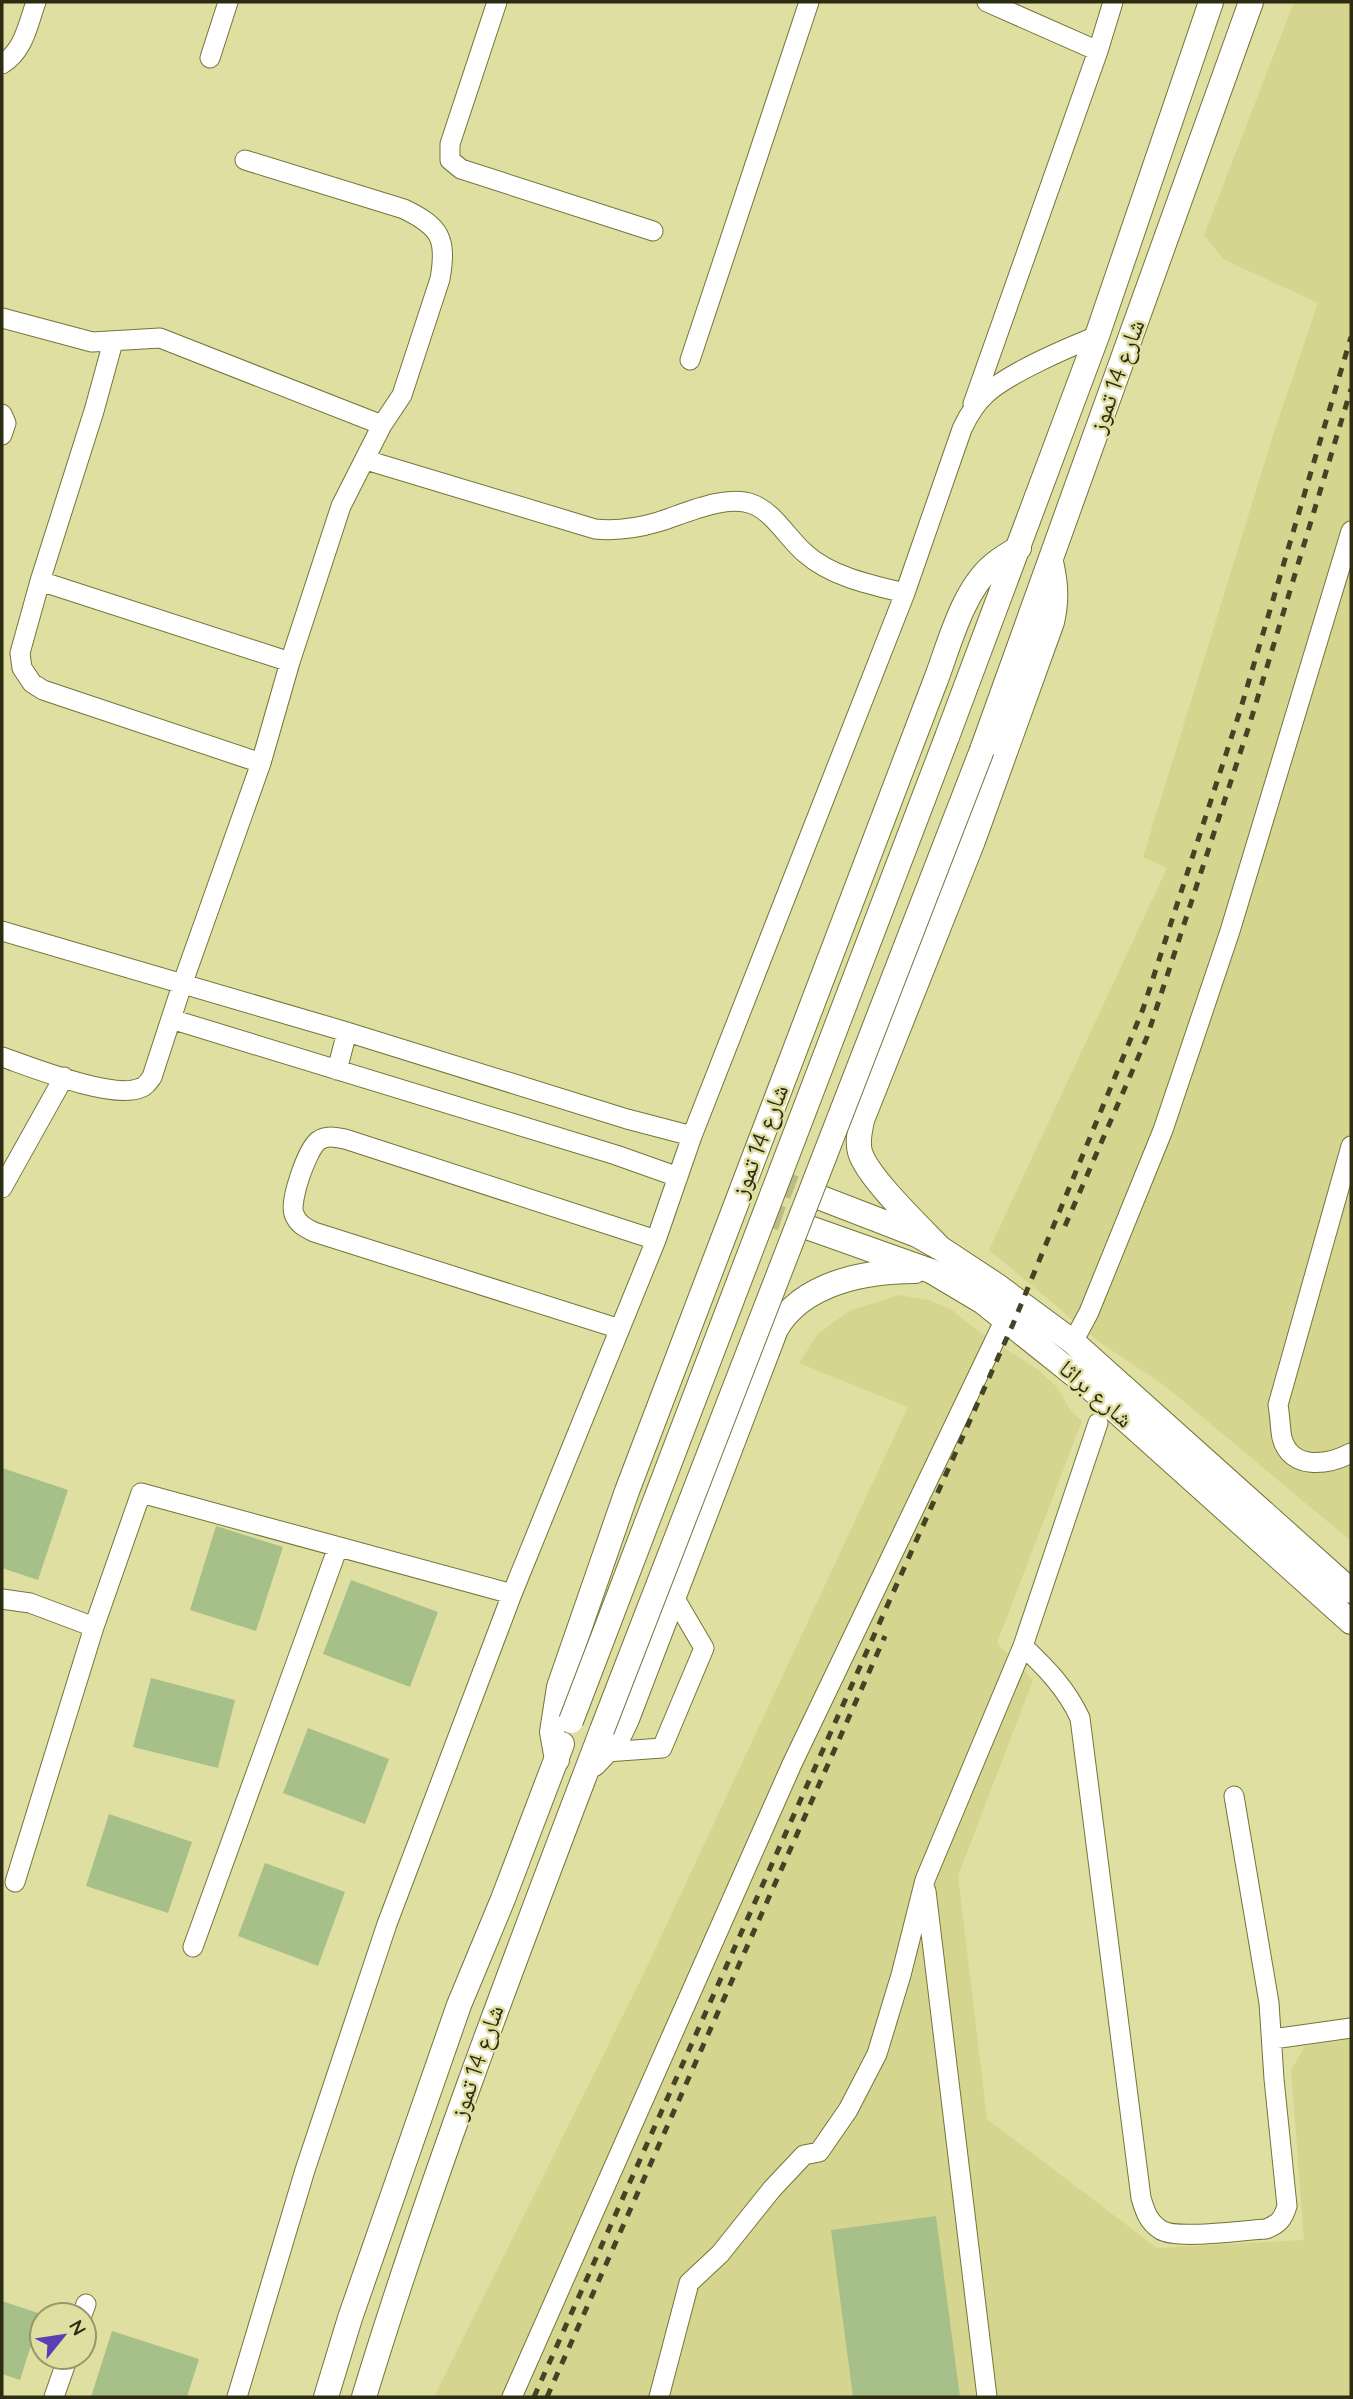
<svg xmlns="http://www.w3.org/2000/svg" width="1353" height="2399" font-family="Quicksand,'Noto Naskh Arabic',sans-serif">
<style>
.built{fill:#d5d58f}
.building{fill:#a7c089}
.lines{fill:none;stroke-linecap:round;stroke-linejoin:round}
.major-tunnel{stroke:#bbbb85;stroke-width:24;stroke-dasharray:24 12;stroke-linecap:butt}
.minor-casing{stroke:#757439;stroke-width:21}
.major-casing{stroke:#757439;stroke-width:26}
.minor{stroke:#fff;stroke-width:19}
.major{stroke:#fff;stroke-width:24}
.rail{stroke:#434326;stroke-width:5;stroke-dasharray:9 9;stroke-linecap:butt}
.major-bridge-casing{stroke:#757439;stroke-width:26;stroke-linecap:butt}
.major-bridge{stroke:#fff;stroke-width:24}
.labels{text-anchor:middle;stroke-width:5;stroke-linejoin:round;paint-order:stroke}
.street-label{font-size:24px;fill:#2c2c13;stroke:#dfdfa1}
</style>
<rect width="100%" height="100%" fill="#dfdfa1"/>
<!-- built -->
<path class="built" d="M 1294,2 L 1351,2 L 1351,1541 L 1164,1385 L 1102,1344 L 989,1250 L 1167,868 L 1143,857 L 1274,432 L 1318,303 L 1223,259 L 1204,235 Z
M 899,1295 L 929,1300 L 951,1309 L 978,1331 L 1037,1369 L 1057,1387 L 1071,1411 L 1082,1421 L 997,1643 L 1033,1680 L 958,1876 L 987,2119 L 1157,2248 L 1304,2240 L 1291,2070 L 1305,2046 L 1351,2039 L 1351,2397 L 434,2397 L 644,1973 L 908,1407 L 799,1363 L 818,1334 L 849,1311 Z"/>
<!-- building -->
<path class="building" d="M 2,1468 L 68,1490 L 38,1580 L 2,1568 Z
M 216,1526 L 283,1547 L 256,1631 L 190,1610 Z
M 351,1580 L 438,1612 L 410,1687 L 323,1654 Z
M 151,1678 L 235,1700 L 218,1768 L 133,1747 Z
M 308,1728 L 389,1759 L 365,1824 L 283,1793 Z
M 109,1814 L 192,1842 L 168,1913 L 86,1886 Z
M 265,1863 L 345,1892 L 318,1966 L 238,1936 Z
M 936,2216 L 960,2397 L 853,2397 L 831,2230 Z
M 2,2301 L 41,2314 L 20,2380 L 2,2374 Z
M 112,2331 L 199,2359 L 187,2397 L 91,2397 Z"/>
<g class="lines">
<!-- major-tunnel -->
<path class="major-tunnel" d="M 772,1179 L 816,1196
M 759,1211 L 804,1226"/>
<!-- minor casing -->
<g class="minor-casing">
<path id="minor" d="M 497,2 L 450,144 L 450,160 L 461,169 L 653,231
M 987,2 L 1098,51
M 210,58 L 228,2
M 2,64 C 24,51 28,24 36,2
M 2,318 L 92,342 L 160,338 L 382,425
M 113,342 L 94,411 L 40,581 L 20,653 L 22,668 L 32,683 L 43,690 L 261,763
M 690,360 L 809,2
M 973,404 L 1098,51 L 1113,2
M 2,414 L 6,423 L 2,435
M 366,460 L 595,529 C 616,531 638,528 658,522 C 684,514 725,494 752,504 C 774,512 788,539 806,554 C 832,577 872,585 905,593
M 40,581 L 290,662
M 2,931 L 347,1032 L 627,1119 L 692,1136
M 171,1019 L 616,1155 L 678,1177
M 2,1057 C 31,1067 113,1100 140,1088 C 145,1087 149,1081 152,1077 L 182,985 L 261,763 L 290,662 L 341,506 L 382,425 L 402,395 L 440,279 C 447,239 441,227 404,209 L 245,160
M 337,1070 L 347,1032
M 1351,1146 L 1278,1405 C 1280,1415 1280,1428 1282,1438 C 1291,1471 1328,1465 1351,1453
M 2,1188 L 64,1077
M 620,1329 L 314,1232 C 304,1227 298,1224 294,1214 C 289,1201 307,1150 318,1141 C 326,1135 335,1137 345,1139 L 656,1240
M 1073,1342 L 1089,1312 L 1163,1130 L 1230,931 L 1351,531
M 2,1599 L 30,1603 L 94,1627
M 1023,1646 C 1046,1668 1066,1688 1080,1718 L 1141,2198 C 1145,2211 1148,2222 1161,2230 C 1177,2240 1244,2230 1266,2229 C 1279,2224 1283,2219 1287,2206 L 1274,2079 L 1269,2003 L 1234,1796
M 606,1752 L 662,1748 L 704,1648 L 674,1597
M 15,1882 L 94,1627 L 141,1493 L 512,1594
M 926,1891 L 987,2397
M 193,1947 L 338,1547
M 1273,2039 L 1351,2028
M 82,2315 L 86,2304
M 54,2397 L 68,2357
M 237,2397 L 305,2170 L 387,1924 L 512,1594 L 656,1240 L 692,1136 L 905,593 L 962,429 C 968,416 975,404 986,394 C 1009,373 1067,348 1097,336
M 512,2397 L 792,1764 L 1005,1319
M 659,2397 L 689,2283 L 720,2254 L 772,2189 L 804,2155 L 819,2152 L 848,2110 L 877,2054 L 901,1975 L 925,1880 L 1023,1646 L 1098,1423"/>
</g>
<!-- major casing -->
<g class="major-casing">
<path id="major" d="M 947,737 L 1097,336 L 1211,2
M 982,750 L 1251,2
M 816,1196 L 917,1235 L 940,1248 L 996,1285 L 1073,1342 L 1351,1591
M 804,1226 L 931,1271 L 983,1302 L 1086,1384 L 1351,1622
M 940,1248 C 921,1228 867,1177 860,1152 C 857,1141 860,1131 862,1120 L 973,841 L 1052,622 C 1057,600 1056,584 1051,562
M 557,1760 L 552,1732 L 559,1687 L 627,1491 L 935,682 C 949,646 962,592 992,566 C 1000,559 1010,553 1019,548
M 594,1764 L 617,1740 L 627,1719 L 776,1329 C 803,1282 867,1271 915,1271
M 326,2397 L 350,2318 L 459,2005 L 503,1899 L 562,1744
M 364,2397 C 433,2171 518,1951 602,1730"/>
</g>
<!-- minor -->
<use href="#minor" class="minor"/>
<!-- major -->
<use href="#major" class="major"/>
<!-- rail -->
<path class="rail" d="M 1065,1226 L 1147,1037 L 1250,723 L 1351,389
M 534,2397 L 1013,1324 L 1143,1009 L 1240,711 L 1351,337
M 547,2397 L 885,1636"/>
<!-- major-bridge casing -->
<g class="major-bridge-casing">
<path id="major-bridge" d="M 571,1721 L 947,737
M 602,1730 L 982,750"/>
</g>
<!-- major-bridge -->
<use href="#major-bridge" class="major-bridge"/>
</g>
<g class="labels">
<!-- street labels -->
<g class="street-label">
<text transform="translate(1117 376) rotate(-70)" y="8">شارع 14 تموز</text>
<text transform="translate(760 1141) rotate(-69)" y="8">شارع 14 تموز</text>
<text transform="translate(1096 1394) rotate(41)" y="8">شارع براثا</text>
<text transform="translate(477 2062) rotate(-71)" y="8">شارع 14 تموز</text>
</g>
</g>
<!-- border -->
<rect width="1353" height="2399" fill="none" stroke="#2c2c13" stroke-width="7"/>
<!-- north arrow -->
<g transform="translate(63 2336) rotate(60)"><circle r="33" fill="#dfdfa1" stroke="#979768" stroke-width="2"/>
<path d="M0-5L12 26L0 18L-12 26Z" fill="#5a3eb6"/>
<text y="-10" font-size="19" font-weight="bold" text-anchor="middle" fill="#2c2c13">N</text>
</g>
</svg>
